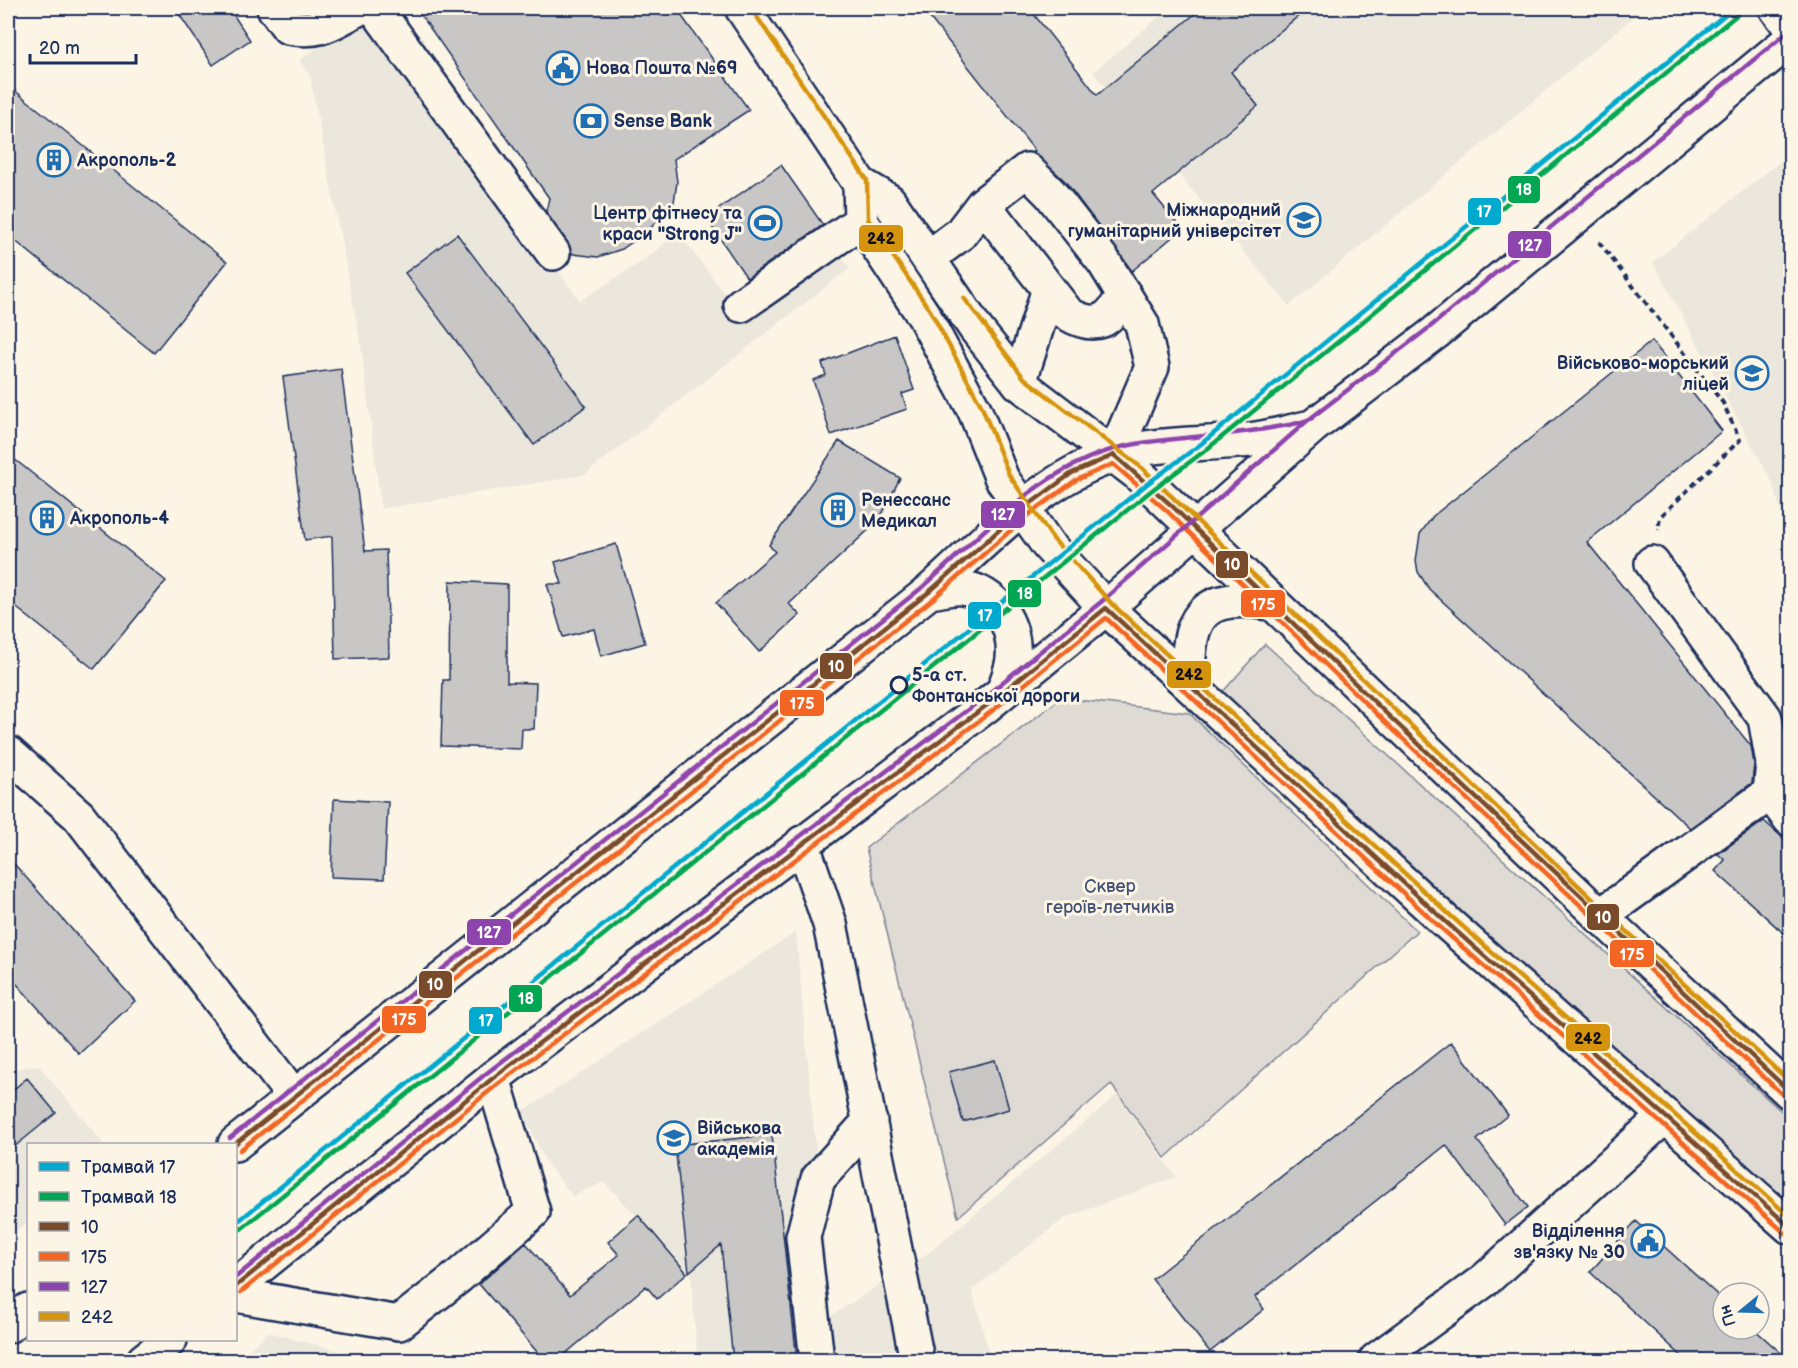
<svg xmlns="http://www.w3.org/2000/svg" width="1798" height="1368" font-family="'Balsamiq Sans',sans-serif">
<style>
.built{fill:#ece7dc}
.green{fill:#dfdbd4;stroke:#7d8599;stroke-width:1.5}
.building{fill:#c8c7c6;stroke:#1b2f5e;stroke-width:1.5}
.lines{fill:none;stroke-linecap:round;stroke-linejoin:round}
.minor-casing{stroke:#1b2f5e;stroke-width:38}
.major-casing{stroke:#1b2f5e;stroke-width:38}
.path{stroke:#1b2f5e;stroke-width:4;stroke-dasharray:6 4.5;stroke-linecap:butt}
.minor{stroke:#fcf5e5;stroke-width:33}
.major{stroke:#fcf5e5;stroke-width:33}
.bus-1-casing{stroke:#fcf5e5;stroke-width:9}
.bus-2-casing{stroke:#fcf5e5;stroke-width:9}
.bus-3-casing{stroke:#fcf5e5;stroke-width:9}
.bus-4-casing{stroke:#fcf5e5;stroke-width:9}
.bus-1{stroke:#7a4b2a;stroke-width:4.5}
.bus-2{stroke:#f26522;stroke-width:4.5}
.bus-3{stroke:#8e44ad;stroke-width:4.5}
.bus-4{stroke:#d6940e;stroke-width:4.5}
.tram-1-casing{stroke:#fcf5e5;stroke-width:9}
.tram-2-casing{stroke:#fcf5e5;stroke-width:9}
.tram-1{stroke:#00a9ce;stroke-width:4.5}
.tram-2{stroke:#00a651;stroke-width:4.5}
.stop-dot{fill:#fcf5e5;stroke:#1b2f5e;stroke-width:3}
.labels{text-anchor:middle;stroke-width:6;stroke-linejoin:round;paint-order:stroke}
.poi-label{font-size:18px;font-weight:bold;fill:#1b2f5e;stroke:#fcf5e5;text-anchor:start}
.stop-label{font-size:18px;font-weight:bold;fill:#1b2f5e;stroke:#fcf5e5;text-anchor:start}
.park-label{font-size:18px;fill:#425176;stroke:#fcf5e5}
.line-badge{stroke:#fcf5e5;stroke-width:2}
.badge-label{font-size:16px;text-anchor:middle;font-weight:bold;fill:#fff}
.pale-badge-label{font-size:16px;text-anchor:middle;font-weight:bold;fill:#111}
</style>
<rect width="100%" height="100%" fill="#fcf5e5"/>
<filter id="ink" filterUnits="userSpaceOnUse"><feTurbulence type="fractalNoise" baseFrequency=".0167" numOctaves="2"/><feDisplacementMap in="SourceGraphic" scale="12" xChannelSelector="R" yChannelSelector="G"/><feConvolveMatrix kernelMatrix="1 2 1 2 8 2 1 2 1" color-interpolation-filters="sRGB"/></filter>
<g filter="url(#ink)">
<!-- built -->
<path class="built" d="M 1170,8 L 1644,8 L 1289,306 L 1093,72 Z
M 370,13 L 580,301 L 647,258 L 678,232 L 731,302 L 824,235 L 850,268 L 584,475 L 381,509 L 362,351 L 310,76 L 299,60 Z
M 1790,154 L 1790,543 L 1773,484 L 1653,262 Z
M 796,932 L 831,1316 L 927,1254 L 1117,1095 L 1176,1177 L 1065,1218 L 972,1290 L 991,1360 L 697,1360 L 691,1273 L 604,1182 L 573,1196 L 547,1164 L 522,1112 Z
M 38,1065 L 104,1144 L 28,1144 L 28,1221 L 8,1238 L 8,1070 Z
M 268,1332 L 372,1360 L 239,1360 Z"/>
<!-- green -->
<path class="green" d="M 1265,644 L 1790,1119 L 1790,1209 L 1221,694 Z
M 1061,698 L 1189,713 L 1417,931 L 1165,1158 L 1111,1084 L 958,1217 L 866,848 Z"/>
<!-- building -->
<path class="building" d="M 175,8 L 229,8 L 250,40 L 213,65 Z
M 416,8 L 676,8 L 749,110 L 674,159 L 677,182 L 674,202 L 648,231 L 622,249 L 598,257 L 573,254 L 546,212 L 549,198 Z
M 922,8 L 1029,8 L 1097,95 L 1202,8 L 1308,8 L 1231,72 L 1258,106 L 1153,194 L 1182,229 L 1132,271 L 1065,181 L 1033,152 L 1035,151 Z
M 8,85 L 227,262 L 154,353 L 8,235 Z
M 781,165 L 823,225 L 747,278 L 706,218 Z
M 457,234 L 586,406 L 534,445 L 405,273 Z
M 895,335 L 914,390 L 902,394 L 907,409 L 831,435 L 813,380 L 826,375 L 822,363 Z
M 1652,341 L 1722,431 L 1587,542 L 1751,746 L 1754,764 L 1752,783 L 1690,828 L 1429,589 L 1418,572 L 1416,561 L 1420,534 L 1433,516 Z
M 341,369 L 365,551 L 386,550 L 389,657 L 335,659 L 332,536 L 305,540 L 283,377 Z
M 839,441 L 900,478 L 879,520 L 789,604 L 800,615 L 759,652 L 716,603 L 775,552 L 769,545 Z
M 8,454 L 166,581 L 94,669 L 8,601 Z
M 616,544 L 645,643 L 601,656 L 594,629 L 563,637 L 547,584 L 562,584 L 555,562 Z
M 450,581 L 507,584 L 507,682 L 536,683 L 534,729 L 522,729 L 521,749 L 441,746 L 443,680 L 449,680 Z
M 334,799 L 388,802 L 384,879 L 331,877 Z
M 1764,821 L 1791,845 L 1791,940 L 1715,871 L 1725,860 L 1718,854 Z
M 8,857 L 135,1001 L 79,1054 L 8,974 Z
M 1451,1042 L 1508,1115 L 1477,1140 L 1528,1207 L 1505,1225 L 1446,1145 L 1255,1297 L 1264,1309 L 1210,1352 L 1152,1279 Z
M 995,1060 L 1009,1109 L 963,1122 L 949,1072 Z
M 27,1078 L 56,1113 L 8,1152 L 8,1094 Z
M 772,1135 L 797,1360 L 733,1360 L 721,1245 L 689,1272 L 675,1145 Z
M 638,1215 L 687,1273 L 657,1299 L 646,1286 L 558,1360 L 544,1360 L 479,1284 L 526,1243 L 570,1295 L 619,1255 L 608,1242 Z
M 1636,1221 L 1723,1300 L 1723,1329 L 1754,1329 L 1789,1360 L 1686,1360 L 1590,1272 Z"/>
<g class="lines">
<!-- minor casing -->
<g class="minor-casing">
<path id="minor" d="M 274,8 L 288,27 C 321,33 331,23 359,8
M 375,8 L 553,253
M 1776,8 L 1790,26
M 983,204 L 1068,314 C 1096,330 1110,322 1124,294
M 928,258 L 960,234 L 983,204 L 1027,170 L 1050,193 L 1104,262 L 1142,324 L 1152,367 L 1114,455
M 741,305 L 861,221
M 1019,383 L 1048,292
M 1652,563 L 1765,718 L 1773,763 L 1770,793 L 1790,819
M 8,753 L 79,816 L 294,1097
M 802,843 L 830,924 L 917,1360
M 1600,916 L 1770,793
M 236,1295 L 399,1323 L 459,1276 L 533,1212 L 493,1078
M 817,1360 L 803,1237 L 818,1179 L 870,1121
M 1376,1360 L 1486,1279 L 1665,1116"/>
</g>
<!-- major casing -->
<g class="major-casing">
<path id="major" d="M 742,8 L 860,184 L 889,201 L 976,329 L 1019,383 L 1137,473 L 1600,916 L 1790,1092
M 860,184 L 861,221 L 924,316 L 975,411 L 1002,479 L 1048,545 L 1106,608 L 1446,922 L 1790,1227
M 929,592 C 939,591 952,587 962,588 C 997,592 1016,626 1013,659 C 1012,669 1007,681 1004,690
M 1189,683 C 1186,618 1200,592 1269,603
M 235,1144 L 929,592 C 985,542 1040,480 1112,456 C 1152,442 1207,445 1249,440 C 1268,438 1288,432 1307,428
M 236,1286 L 493,1078 L 987,705 L 1106,608 L 1312,427 L 1435,333 L 1790,40
M 8,1326 L 28,1310
M 144,1360 L 170,1340"/>
</g>
<!-- path -->
<path class="path" d="M 802,8 L 806,14
M 1599,242 L 1723,403 L 1740,440 L 1660,517 L 1658,530"/>
<!-- minor -->
<use href="#minor" class="minor"/>
<!-- major -->
<use href="#major" class="major"/>
<!-- bus-1 casing -->
<g class="bus-1-casing">
<path id="bus-1" d="M 235,1144 L 929,592 L 1023,509 L 1072,473 L 1114,455 L 1171,505 L 1391,718 L 1790,1092
M 236,1286 L 493,1078 L 987,705 L 1106,608 L 1446,922 L 1790,1227"/>
</g>
<!-- bus-2 casing -->
<g class="bus-2-casing">
<path id="bus-2" d="M 240,1150 L 934,598 L 1028,515 L 1076,480 L 1113,464 L 1166,510 L 1386,723 L 1785,1097
M 241,1292 L 498,1084 L 992,711 L 1106,618 L 1441,928 L 1785,1233"/>
</g>
<!-- bus-3 casing -->
<g class="bus-3-casing">
<path id="bus-3" d="M 230,1138 L 924,586 C 987,530 1049,458 1136,444 C 1183,436 1230,436 1276,427 C 1288,425 1301,424 1312,418
M 236,1277 L 488,1072 L 982,699 L 1101,602 L 1307,421 L 1430,327 L 1785,34"/>
</g>
<!-- bus-4 casing -->
<g class="bus-4-casing">
<path id="bus-4" d="M 751,8 L 867,180 L 868,219 L 931,312 L 982,407 L 1009,475 L 1054,540 L 1111,603 L 1451,916 L 1790,1217
M 964,298 L 1024,378 L 1142,468 L 1605,911 L 1790,1082"/>
</g>
<!-- bus-1 -->
<use href="#bus-1" class="bus-1"/>
<!-- bus-2 -->
<use href="#bus-2" class="bus-2"/>
<!-- bus-3 -->
<use href="#bus-3" class="bus-3"/>
<!-- bus-4 -->
<use href="#bus-4" class="bus-4"/>
<!-- tram-1 casing -->
<g class="tram-1-casing">
<path id="tram-1" d="M 236,1223 L 1147,484 L 1201,444 L 1733,8"/>
</g>
<!-- tram-2 casing -->
<g class="tram-2-casing">
<path id="tram-2" d="M 241,1229 L 1152,490 L 1206,450 L 1738,14"/>
</g>
<!-- tram-1 -->
<use href="#tram-1" class="tram-1"/>
<!-- tram-2 -->
<use href="#tram-2" class="tram-2"/>
</g>
</g>
<!-- icons -->
<defs>
<g id="civic-ring" transform="scale(1.725)"><circle r="9.5" fill="#fcf5e5" stroke="#1f6fb2" stroke-width="1.5"/><path d="M-.6-6.5H3V-4.5H.6V-3L4-1V1h2V6H-6V1h2V-1L-.6-3ZM-1.2 2.5V6h2.4V2.5Z" fill="#1f6fb2"/></g>
<g id="bank-ring" transform="scale(1.725)"><circle r="9.5" fill="#fcf5e5" stroke="#1f6fb2" stroke-width="1.5"/><path d="M-6-4H6V4H-6ZM0-2.3a2.3 2.3 0 1 0 0 4.6a2.3 2.3 0 1 0 0-4.6Z" fill="#1f6fb2"/></g>
<g id="building-ring" transform="scale(1.725)"><circle r="9.5" fill="#fcf5e5" stroke="#1f6fb2" stroke-width="1.5"/><path d="M-4-6H4V6H1V3H-1V6H-4ZM-2.5-4.3h1.7v1.8h-1.7ZM.8-4.3h1.7v1.8H.8ZM-2.5-1h1.7V.8h-1.7ZM.8-1h1.7V.8H.8Z" fill="#1f6fb2"/></g>
<g id="university-ring" transform="scale(1.725)"><circle r="9.5" fill="#fcf5e5" stroke="#1f6fb2" stroke-width="1.5"/><path d="M0-5L7-2L0 1L-7-2ZM-4 1L0 2.5L4 1V4Q0 6-4 4Z" fill="#1f6fb2"/></g>
<g id="stadium-ring" transform="scale(1.725)"><circle r="9.5" fill="#fcf5e5" stroke="#1f6fb2" stroke-width="1.5"/><path d="M0-5a6.5 5 0 1 0 0 10a6.5 5 0 1 0 0-10ZM-3.5-1.8h7v3.6h-7Z" fill="#1f6fb2"/></g>
</defs>
<g fill-rule="evenodd">
<use href="#civic-ring" x="563" y="68"/>
<use href="#bank-ring" x="591" y="121"/>
<use href="#building-ring" x="54" y="160"/>
<use href="#university-ring" x="1304" y="220"/>
<use href="#stadium-ring" x="765" y="223"/>
<use href="#university-ring" x="1752" y="373"/>
<use href="#building-ring" x="838" y="510"/>
<use href="#building-ring" x="47" y="518"/>
<use href="#university-ring" x="674" y="1138"/>
<use href="#civic-ring" x="1648" y="1241"/>
</g>
<!-- markers -->
<circle class="stop-dot" cx="899" cy="685" r="8"/>
<g class="labels">
<!-- poi labels -->
<g class="poi-label">
<text x="586" y="74">Нова Пошта №69</text>
<text x="614" y="127">Sense Bank</text>
<text x="77" y="166">Акрополь-2</text>
<text x="1281" y="216" text-anchor="end">Міжнародний<tspan x="1281" dy="21">гуманітарний універсітет</tspan></text>
<text x="742" y="219" text-anchor="end">Центр фітнесу та<tspan x="742" dy="21">краси "Strong J"</tspan></text>
<text x="1729" y="369" text-anchor="end">Військово-морський<tspan x="1729" dy="21">ліцей</tspan></text>
<text x="861" y="506">Ренессанс<tspan x="861" dy="21">Медикал</tspan></text>
<text x="70" y="524">Акрополь-4</text>
<text x="697" y="1134">Військова<tspan x="697" dy="21">академія</tspan></text>
<text x="1625" y="1237" text-anchor="end">Відділення<tspan x="1625" dy="21">зв'язку № 30</tspan></text>
</g>
<!-- stop labels -->
<g class="stop-label">
<text x="912" y="681">5-а ст.<tspan x="912" dy="21">Фонтанської дороги</tspan></text>
</g>
<!-- park labels -->
<g class="park-label">
<text x="1110" y="892">Сквер<tspan x="1110" dy="21">героїв-летчиків</tspan></text>
</g>
</g>
<g class="line-badge">
<rect x="1507" y="175" width="34" height="29" rx="6" fill="#00a651"/>
<rect x="1467" y="197" width="35" height="29" rx="6" fill="#00a9ce"/>
<rect x="858" y="224" width="46" height="29" rx="6" fill="#d6940e"/>
<rect x="1507" y="230" width="45" height="29" rx="6" fill="#8e44ad"/>
<rect x="980" y="500" width="46" height="29" rx="6" fill="#8e44ad"/>
<rect x="1215" y="550" width="34" height="29" rx="6" fill="#7a4b2a"/>
<rect x="1007" y="579" width="35" height="29" rx="6" fill="#00a651"/>
<rect x="1240" y="589" width="46" height="29" rx="6" fill="#f26522"/>
<rect x="967" y="601" width="35" height="29" rx="6" fill="#00a9ce"/>
<rect x="819" y="652" width="34" height="28" rx="6" fill="#7a4b2a"/>
<rect x="1166" y="660" width="46" height="29" rx="6" fill="#d6940e"/>
<rect x="779" y="689" width="46" height="28" rx="6" fill="#f26522"/>
<rect x="1586" y="903" width="34" height="28" rx="6" fill="#7a4b2a"/>
<rect x="466" y="918" width="46" height="28" rx="6" fill="#8e44ad"/>
<rect x="1609" y="939" width="46" height="29" rx="6" fill="#f26522"/>
<rect x="418" y="970" width="35" height="29" rx="6" fill="#7a4b2a"/>
<rect x="508" y="984" width="35" height="29" rx="6" fill="#00a651"/>
<rect x="381" y="1005" width="46" height="29" rx="6" fill="#f26522"/>
<rect x="468" y="1006" width="35" height="29" rx="6" fill="#00a9ce"/>
<rect x="1565" y="1023" width="46" height="29" rx="6" fill="#d6940e"/>
</g>
<g class="badge-label">
<text x="1524" y="195">18</text>
<text x="1484" y="217">17</text>
<text x="1530" y="251">127</text>
<text x="1003" y="520">127</text>
<text x="1232" y="570">10</text>
<text x="1025" y="599">18</text>
<text x="1263" y="610">175</text>
<text x="985" y="621">17</text>
<text x="836" y="672">10</text>
<text x="802" y="709">175</text>
<text x="1603" y="923">10</text>
<text x="489" y="938">127</text>
<text x="1632" y="960">175</text>
<text x="435" y="990">10</text>
<text x="526" y="1004">18</text>
<text x="404" y="1025">175</text>
<text x="486" y="1026">17</text>
</g>
<g class="pale-badge-label">
<text x="881" y="244">242</text>
<text x="1189" y="680">242</text>
<text x="1588" y="1044">242</text>
</g>
<!-- margin -->
<rect width="1798" height="1368" fill="none" stroke="#fcf5e5" stroke-width="30"/>
<rect x="15" y="15" width="1768" height="1338" fill="none" stroke="#1b2f5e" stroke-width="2" filter="url(#ink)"/>
<!-- legend -->
<rect x="27" y="1143" width="210" height="198" fill="#fcf5e5" stroke="#a2a6af" stroke-width="1.5"/>
<rect x="39" y="1162" width="30" height="9" fill="#00a9ce" stroke="#a2a6af" stroke-width="1.5"/>
<text x="81" y="1173" font-size="18" fill="#1b2f5e">Трамвай 17</text>
<rect x="39" y="1192" width="30" height="9" fill="#00a651" stroke="#a2a6af" stroke-width="1.5"/>
<text x="81" y="1203" font-size="18" fill="#1b2f5e">Трамвай 18</text>
<rect x="39" y="1222" width="30" height="9" fill="#7a4b2a" stroke="#a2a6af" stroke-width="1.5"/>
<text x="81" y="1233" font-size="18" fill="#1b2f5e">10</text>
<rect x="39" y="1252" width="30" height="9" fill="#f26522" stroke="#a2a6af" stroke-width="1.5"/>
<text x="81" y="1263" font-size="18" fill="#1b2f5e">175</text>
<rect x="39" y="1282" width="30" height="9" fill="#8e44ad" stroke="#a2a6af" stroke-width="1.5"/>
<text x="81" y="1293" font-size="18" fill="#1b2f5e">127</text>
<rect x="39" y="1312" width="30" height="9" fill="#d6940e" stroke="#a2a6af" stroke-width="1.5"/>
<text x="81" y="1323" font-size="18" fill="#1b2f5e">242</text>
<!-- north arrow -->
<g transform="translate(1741 1311) rotate(251)"><circle r="28" fill="#fcf5e5" stroke="#a2a6af" stroke-width="1.5"/>
<path d="M0-4.5L10 22L0 15L-10 22Z" fill="#1f6fb2"/>
<text y="-9" font-size="16" font-weight="bold" text-anchor="middle" fill="#1b2f5e">Пн</text>
</g>
<!-- scale -->
<path d="M30 54v9h106v-9" fill="none" stroke="#1b2f5e" stroke-width="3"/>
<text x="39" y="54" font-size="18" fill="#1b2f5e" stroke="#fcf5e5" stroke-width="4.5" paint-order="stroke">20 m</text>
</svg>
